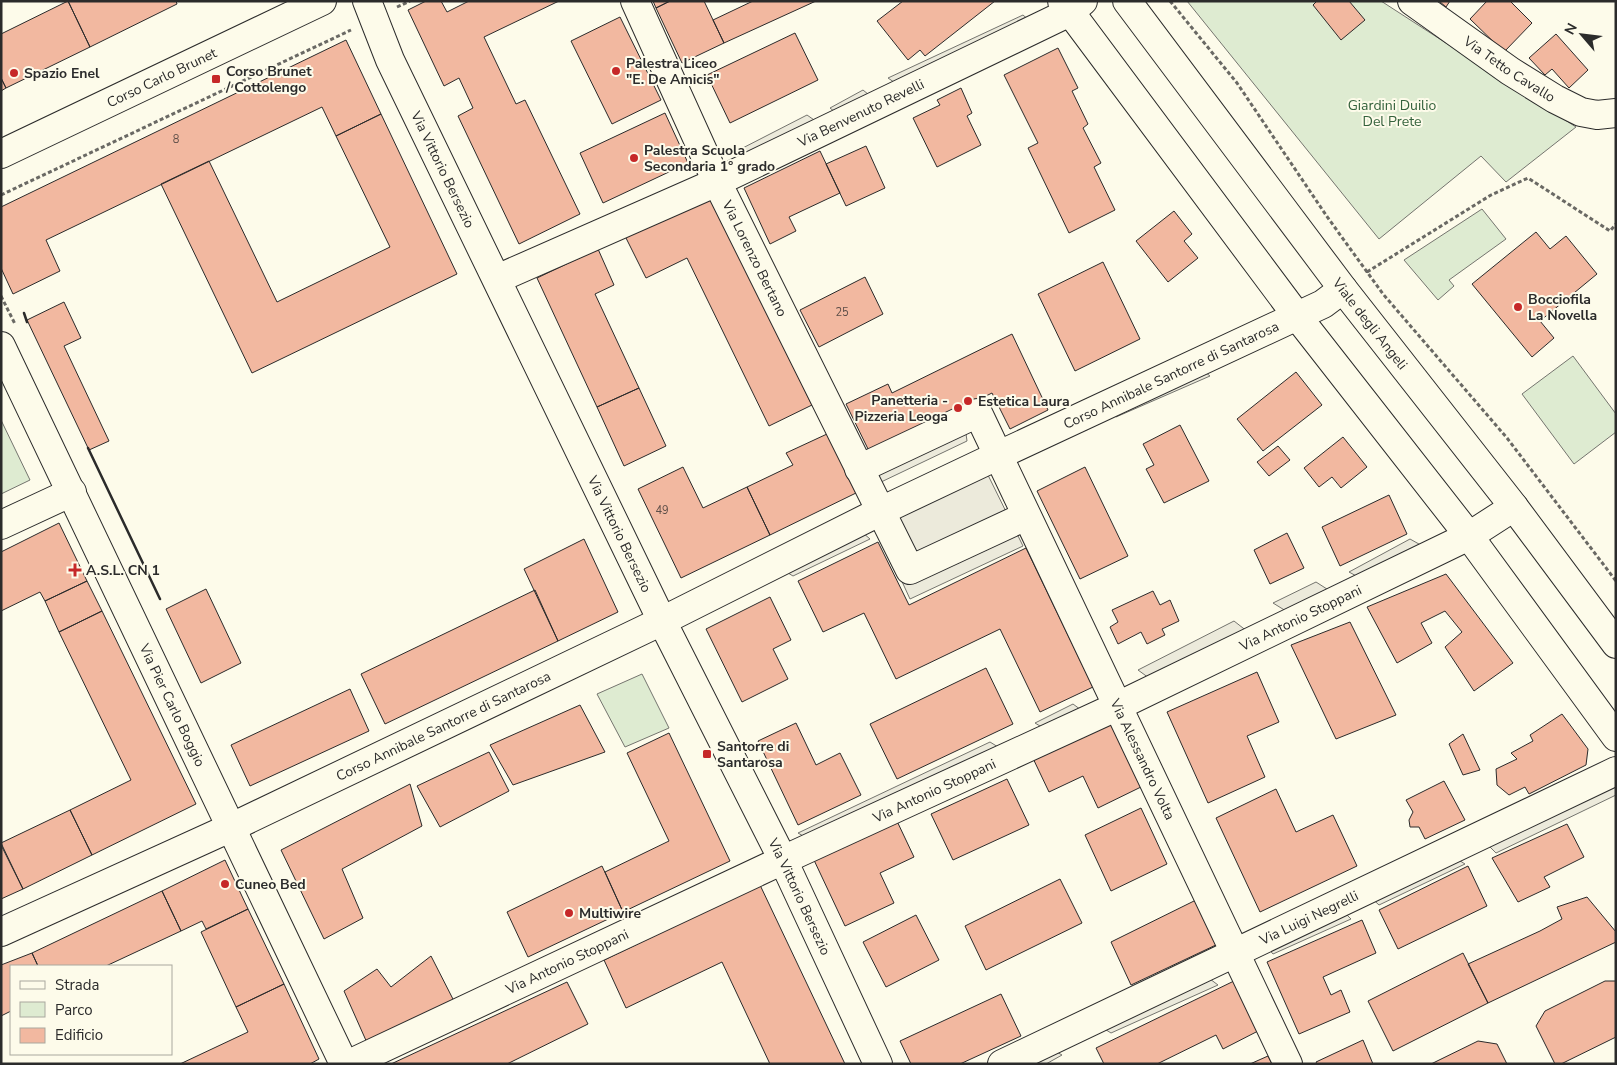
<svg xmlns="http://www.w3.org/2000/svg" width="1617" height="1065" font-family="'Nunito Sans',sans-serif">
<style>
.green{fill:#deebd1;stroke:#74746e}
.parking{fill:#eceadb;stroke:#74746e}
.building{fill:#f2b8a0;stroke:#2b2b2b}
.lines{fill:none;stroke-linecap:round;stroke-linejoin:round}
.minor-casing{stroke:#2b2b2b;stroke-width:30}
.path{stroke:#6a6964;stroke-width:3;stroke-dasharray:4 2.5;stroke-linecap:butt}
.minor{stroke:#fdfbea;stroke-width:28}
.wall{stroke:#2b2b2b;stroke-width:2.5}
.poi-dot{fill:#c62828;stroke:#fdfbea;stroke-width:2}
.labels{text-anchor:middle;stroke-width:4;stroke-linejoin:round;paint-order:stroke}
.number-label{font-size:11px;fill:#5d4e48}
.poi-label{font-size:14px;font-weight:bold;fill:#2b2b2b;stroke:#fdfbea;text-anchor:start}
.street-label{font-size:14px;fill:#2b2b2b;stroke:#fdfbea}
.park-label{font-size:14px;fill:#34623c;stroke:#fdfbea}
</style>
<rect width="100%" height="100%" fill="#fdfbea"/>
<!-- green -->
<path class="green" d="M 1187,1 L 1381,1 L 1576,127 L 1506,182 L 1481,156 L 1379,239 Z
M 1482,209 L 1506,239 L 1449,280 L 1454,286 L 1438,300 L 1404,260 Z
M 1573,356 L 1616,414 L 1616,432 L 1574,464 L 1522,394 Z
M 1,420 L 30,480 L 1,494 Z
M 642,674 L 669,728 L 625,747 L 597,694 Z"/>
<!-- parking -->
<path class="parking" d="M 1023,15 L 1038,28 L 907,91 L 888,78 Z
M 863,90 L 880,104 L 845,120 L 830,108 Z
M 807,115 L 827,129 L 752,165 L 733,153 Z
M 1195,364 L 1210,376 L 1116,417 L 1104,406 Z
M 964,419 L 967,441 L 879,483 L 879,460 Z
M 985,469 L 1023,546 L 910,599 L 894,564 L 891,517 Z
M 854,525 L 870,539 L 793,576 L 775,565 Z
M 1410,539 L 1435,553 L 1371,584 L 1349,572 Z
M 1316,582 L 1341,598 L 1299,619 L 1273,603 Z
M 1234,621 L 1257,639 L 1160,686 L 1138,670 Z
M 1073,704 L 1092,718 L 1055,735 L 1035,723 Z
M 990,742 L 1011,755 L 817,844 L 798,833 Z
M 1616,778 L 1616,795 L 1496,853 L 1479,836 Z
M 1446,852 L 1465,864 L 1379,905 L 1364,891 Z
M 1336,904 L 1351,919 L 1273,954 L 1261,940 Z
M 1198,970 L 1218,985 L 1111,1033 L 1092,1021 Z
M 1043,1044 L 1062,1055 L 1046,1064 L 1002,1064 Z"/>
<!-- building -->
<path class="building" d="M 68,1 L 90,47 L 6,88 L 1,78 L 1,34 Z
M 68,1 L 176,1 L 177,4 L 90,47 Z
M 426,1 L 441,1 L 447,12 L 469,1 L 559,1 L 484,37 L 516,104 L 525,100 L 580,214 L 519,244 L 458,116 L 473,108 L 459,78 L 444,86 L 408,10 Z
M 653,1 L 670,1 L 656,8 Z
M 670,1 L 704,1 L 724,43 L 682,63 L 656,8 Z
M 753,1 L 816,1 L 724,43 L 713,20 Z
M 903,1 L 995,1 L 925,56 L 920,50 L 908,60 L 877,21 Z
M 1317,1 L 1349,1 L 1365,20 L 1341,40 L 1313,5 Z
M 1439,1 L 1450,1 L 1446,7 Z
M 1487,1 L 1510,1 L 1532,23 L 1504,52 L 1470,19 Z
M 620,17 L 661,100 L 612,124 L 571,41 Z
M 795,33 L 818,80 L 730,123 L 707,75 Z
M 1556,34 L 1588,70 L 1569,88 L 1552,69 L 1545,75 L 1529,58 Z
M 346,40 L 381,114 L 336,136 L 322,107 L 46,240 L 60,271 L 13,294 L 1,268 L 1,207 Z
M 1058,48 L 1078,88 L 1072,91 L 1088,124 L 1083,128 L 1101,163 L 1094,167 L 1115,210 L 1069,233 L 1028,148 L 1038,143 L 1004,75 Z
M 1,78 L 6,88 L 1,91 Z
M 961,88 L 972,113 L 967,116 L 981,145 L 937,167 L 913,118 L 940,105 L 937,100 Z
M 665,113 L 688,163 L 603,203 L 580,153 Z
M 381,114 L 457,274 L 252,373 L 161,184 L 209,161 L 277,302 L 390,247 L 336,136 Z
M 866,146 L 885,188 L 846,206 L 826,164 Z
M 820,151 L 840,193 L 789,217 L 796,231 L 770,244 L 744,188 Z
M 709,194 L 812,405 L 769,426 L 687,258 L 646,278 L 625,236 Z
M 1174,211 L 1192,234 L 1184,241 L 1198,258 L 1168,282 L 1136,241 Z
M 1536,232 L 1550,249 L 1566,236 L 1597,274 L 1540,321 L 1554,338 L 1532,357 L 1472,284 Z
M 598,249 L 614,285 L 595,294 L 639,388 L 597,407 L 537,278 Z
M 1103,262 L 1140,339 L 1075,371 L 1038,294 Z
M 865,277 L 883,314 L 819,347 L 800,310 Z
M 64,302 L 81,338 L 64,346 L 109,441 L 89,450 L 27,320 Z
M 1012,334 L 1048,410 L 1010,429 L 992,393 L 870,453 L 846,404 L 888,384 L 892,393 Z
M 1296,372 L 1322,405 L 1263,451 L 1237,419 Z
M 639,388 L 666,446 L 624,466 L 597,407 Z
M 1180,425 L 1209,481 L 1164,503 L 1146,469 L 1154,465 L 1143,444 Z
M 827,434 L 856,493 L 770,535 L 747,487 L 793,465 L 786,453 Z
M 1343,437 L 1367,467 L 1341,488 L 1332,477 L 1319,487 L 1304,468 Z
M 1278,446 L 1290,460 L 1269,476 L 1257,462 Z
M 683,467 L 703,508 L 747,487 L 770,535 L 681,578 L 638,489 Z
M 1085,467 L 1128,556 L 1080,579 L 1037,491 Z
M 1389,495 L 1407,534 L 1340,566 L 1322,527 Z
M 59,523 L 87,581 L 45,601 L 40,592 L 1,611 L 1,552 Z
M 1287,533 L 1304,568 L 1270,584 L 1254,550 Z
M 584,539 L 618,612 L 558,641 L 524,569 Z
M 878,542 L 909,605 L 1026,548 L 1093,687 L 1040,712 L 1000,629 L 896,679 L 864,613 L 823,632 L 798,581 Z
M 1446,574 L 1513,663 L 1474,691 L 1445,647 L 1462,632 L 1445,611 L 1421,623 L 1432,643 L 1397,663 L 1367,607 Z
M 87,581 L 102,611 L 59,632 L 45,601 Z
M 206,589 L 241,663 L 201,683 L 166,609 Z
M 535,590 L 558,641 L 385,724 L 361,674 Z
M 1153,591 L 1160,605 L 1170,600 L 1179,621 L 1162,629 L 1165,635 L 1147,644 L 1141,632 L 1118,644 L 1110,627 L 1118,622 L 1112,610 Z
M 770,597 L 791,640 L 773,649 L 788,679 L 742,702 L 706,629 Z
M 102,611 L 196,804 L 92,855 L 70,810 L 131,780 L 59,632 Z
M 1350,622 L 1396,715 L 1336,739 L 1291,645 Z
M 986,668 L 1013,724 L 897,779 L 870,724 Z
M 1257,672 L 1279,722 L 1247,736 L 1265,777 L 1208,803 L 1167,712 Z
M 350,689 L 369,731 L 250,786 L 231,745 Z
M 580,705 L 605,752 L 513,785 L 490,745 Z
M 1109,714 L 1143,786 L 1098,808 L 1083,776 L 1049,792 L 1030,752 Z
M 1562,714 L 1588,749 L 1586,765 L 1529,794 L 1525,787 L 1509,795 L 1497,785 L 1496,769 L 1517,759 L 1511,753 L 1533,741 L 1530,735 Z
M 796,723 L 816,765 L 840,753 L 861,795 L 798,825 L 758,741 Z
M 669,733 L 730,861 L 623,912 L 605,872 L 669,841 L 627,753 Z
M 1463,734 L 1480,770 L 1463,775 L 1449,744 Z
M 489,752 L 509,791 L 440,827 L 417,786 Z
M 1007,779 L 1029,825 L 953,860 L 931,814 Z
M 1444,781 L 1465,820 L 1425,839 L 1419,827 L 1410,827 L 1409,820 L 1413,812 L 1406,800 Z
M 410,784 L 422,826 L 342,869 L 363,918 L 324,939 L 281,850 Z
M 1276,789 L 1296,832 L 1333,815 L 1357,866 L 1260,912 L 1216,818 Z
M 1141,808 L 1167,864 L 1111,891 L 1085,835 Z
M 70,810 L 92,855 L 23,889 L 1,843 Z
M 896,819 L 914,857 L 880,873 L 894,903 L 845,926 L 813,858 Z
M 1567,824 L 1584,857 L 1544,877 L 1550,887 L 1518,902 L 1492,858 Z
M 1,845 L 23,889 L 1,899 Z
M 225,860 L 248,909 L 206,929 L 202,921 L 181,931 L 162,891 Z
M 602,866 L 623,912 L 528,957 L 507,912 Z
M 1468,866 L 1487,906 L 1398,949 L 1379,910 Z
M 1060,879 L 1082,923 L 986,970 L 965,926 Z
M 760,885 L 845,1064 L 770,1064 L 722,962 L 626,1008 L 604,960 Z
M 162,891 L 181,931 L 106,966 L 38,966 L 32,953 Z
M 1587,897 L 1616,932 L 1616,942 L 1488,1003 L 1468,964 L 1540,931 L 1562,919 L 1557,907 Z
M 1196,900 L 1218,944 L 1131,985 L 1111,942 Z
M 248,909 L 284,984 L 236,1007 L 201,932 Z
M 916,915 L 939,960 L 886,987 L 863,942 Z
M 1362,920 L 1376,953 L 1323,977 L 1331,995 L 1341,990 L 1350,1012 L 1299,1034 L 1267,962 Z
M 32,953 L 38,966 L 11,966 L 11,1011 L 1,1016 L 1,965 Z
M 1463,953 L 1488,1003 L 1393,1051 L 1368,1001 Z
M 431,956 L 456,1005 L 368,1045 L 344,991 L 377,969 L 391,987 Z
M 1236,980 L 1260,1030 L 1223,1049 L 1216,1035 L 1157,1064 L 1104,1064 L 1096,1048 Z
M 1605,981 L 1616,981 L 1616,1037 L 1561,1064 L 1555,1064 L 1536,1026 L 1545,1011 Z
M 567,982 L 588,1024 L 507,1064 L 391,1064 Z
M 284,984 L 319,1059 L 310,1064 L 180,1064 L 248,1032 L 236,1007 Z
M 1001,994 L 1021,1036 L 960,1064 L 911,1064 L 900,1041 Z
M 1363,1040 L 1373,1064 L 1317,1064 L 1316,1062 Z
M 1478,1041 L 1497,1044 L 1507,1064 L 1431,1064 Z
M 1268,1056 L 1272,1064 L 1250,1064 Z"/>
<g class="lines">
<!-- minor casing -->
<g class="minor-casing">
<g id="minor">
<path id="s1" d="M 367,1 L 390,60 L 662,621 L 783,860 L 878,1064"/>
<path id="s2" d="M 635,1 L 717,182 L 910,570 L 1026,516"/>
<path d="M 1062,1 L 1297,316 L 1469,536 L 1616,737"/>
<path id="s3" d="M 1127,1 L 1343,289 L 1514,507 L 1616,644"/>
<path id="s4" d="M 1412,1 L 1510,71 L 1555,99 L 1581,112 L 1597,115 L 1616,113"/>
<path id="s5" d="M 1,154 L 322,1"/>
<path id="s6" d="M 497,279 L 717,182 L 1070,12 L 1083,1"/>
<path id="s7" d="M 1,346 L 344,1064"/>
<path id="s8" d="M 859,469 L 978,413 L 1288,1064"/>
<path d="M 1,525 L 72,492"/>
<path id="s9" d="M 1,932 L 232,827 L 662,621 L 881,511 L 997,456 L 1323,304 L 1343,289"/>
<path id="s10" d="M 349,1064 L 783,860 L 1118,706 L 1469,536 L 1514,507"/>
<path id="s11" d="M 1002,1064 L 1616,771"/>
</g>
</g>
<!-- path -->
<path class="path" d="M 1170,1 L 1237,83 L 1328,218 L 1383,294 L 1507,438 L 1616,581
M 397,7 L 410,1
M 1,195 L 351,30
M 1367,272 L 1491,195 L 1528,178 L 1610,231 L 1616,224
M 1,296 L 15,324"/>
<!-- minor -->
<use href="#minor" class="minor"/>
<!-- wall -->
<path class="wall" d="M 24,313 L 27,322
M 88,448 L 160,599"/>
</g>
<!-- markers -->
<g class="poi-dot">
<circle cx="616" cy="71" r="5"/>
<circle cx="14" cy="73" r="5"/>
<rect x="211" y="74" width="10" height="10" rx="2.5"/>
<circle cx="634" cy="158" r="5"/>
<circle cx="1518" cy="307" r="5"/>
<circle cx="968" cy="401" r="5"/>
<circle cx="958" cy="408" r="5"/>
<path d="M72.5 562.5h5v5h5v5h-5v5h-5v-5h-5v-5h5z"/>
<rect x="702" y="749" width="10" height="10" rx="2.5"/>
<circle cx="225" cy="884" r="5"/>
<circle cx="569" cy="913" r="5"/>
</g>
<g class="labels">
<!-- number labels -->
<g class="number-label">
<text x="176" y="143">8</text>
<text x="842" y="316">25</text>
<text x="662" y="514">49</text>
</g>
<!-- poi labels -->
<g class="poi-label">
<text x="626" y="68">Palestra Liceo<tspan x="626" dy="16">"E. De Amicis"</tspan></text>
<text x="226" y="76">Corso Brunet<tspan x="226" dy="16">/ Cottolengo</tspan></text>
<text x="24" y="78">Spazio Enel</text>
<text x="644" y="155">Palestra Scuola<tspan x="644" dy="16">Secondaria 1° grado</tspan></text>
<text x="1528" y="304">Bocciofila<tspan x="1528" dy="16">La Novella</tspan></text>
<text x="948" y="405" text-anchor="end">Panetteria -<tspan x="948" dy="16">Pizzeria Leoga</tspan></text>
<text x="978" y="406">Estetica Laura</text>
<text x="86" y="575">A.S.L. CN 1</text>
<text x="717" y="751">Santorre di<tspan x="717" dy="16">Santarosa</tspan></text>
<text x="235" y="889">Cuneo Bed</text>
<text x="579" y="918">Multiwire</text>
</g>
<!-- street labels -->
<g class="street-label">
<text dy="5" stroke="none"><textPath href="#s4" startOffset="119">Via Tetto Cavallo</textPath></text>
<text dy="5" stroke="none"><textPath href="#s5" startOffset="178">Corso Carlo Brunet</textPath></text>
<text dy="5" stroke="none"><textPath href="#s6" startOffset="400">Via Benvenuto Revelli</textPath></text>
<text dy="5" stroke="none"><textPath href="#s1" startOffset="185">Via Vittorio Bersezio</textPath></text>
<text dy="5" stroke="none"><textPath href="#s2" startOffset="284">Via Lorenzo Bertano</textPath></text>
<text dy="5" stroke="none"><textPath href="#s3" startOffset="404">Viale degli Angeli</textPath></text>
<text dy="5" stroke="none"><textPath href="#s9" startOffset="1296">Corso Annibale Santorre di Santarosa</textPath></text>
<text dy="5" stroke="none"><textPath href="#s1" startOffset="590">Via Vittorio Bersezio</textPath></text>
<text dy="5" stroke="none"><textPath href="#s10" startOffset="1051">Via Antonio Stoppani</textPath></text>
<text dy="5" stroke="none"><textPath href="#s7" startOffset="398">Via Pier Carlo Boggio</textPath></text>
<text dy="5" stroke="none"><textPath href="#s9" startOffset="488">Corso Annibale Santorre di Santarosa</textPath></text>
<text dy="5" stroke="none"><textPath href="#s8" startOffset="515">Via Alessandro Volta</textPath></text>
<text dy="5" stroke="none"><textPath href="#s10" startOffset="646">Via Antonio Stoppani</textPath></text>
<text dy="5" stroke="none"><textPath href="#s1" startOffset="995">Via Vittorio Bersezio</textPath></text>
<text dy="5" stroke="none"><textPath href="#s11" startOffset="340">Via Luigi Negrelli</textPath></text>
<text dy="5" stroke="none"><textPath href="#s10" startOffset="241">Via Antonio Stoppani</textPath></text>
</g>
<!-- park labels -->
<g class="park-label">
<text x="1392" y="110">Giardini Duilio<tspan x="1392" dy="16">Del Prete</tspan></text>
</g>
</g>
<!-- border -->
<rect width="1617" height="1065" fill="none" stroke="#2b2b2b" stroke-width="5"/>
<!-- legend -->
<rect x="10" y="965" width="162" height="90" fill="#fdfbea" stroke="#a9a89e"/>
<rect x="20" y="981" width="25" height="8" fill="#fdfbea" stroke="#a9a89e"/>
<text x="55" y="990" font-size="15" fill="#2b2b2b">Strada</text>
<rect x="20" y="1002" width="25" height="15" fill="#deebd1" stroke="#a9a89e"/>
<text x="55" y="1015" font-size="15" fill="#2b2b2b">Parco</text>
<rect x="20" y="1028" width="25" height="15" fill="#f2b8a0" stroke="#a9a89e"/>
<text x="55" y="1040" font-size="15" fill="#2b2b2b">Edificio</text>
<!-- north arrow -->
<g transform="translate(1582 35) rotate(298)" stroke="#fdfbea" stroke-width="4" paint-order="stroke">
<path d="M0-4L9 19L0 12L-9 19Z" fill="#2b2b2b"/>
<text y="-8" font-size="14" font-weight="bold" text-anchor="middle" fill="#2b2b2b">N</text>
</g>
</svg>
